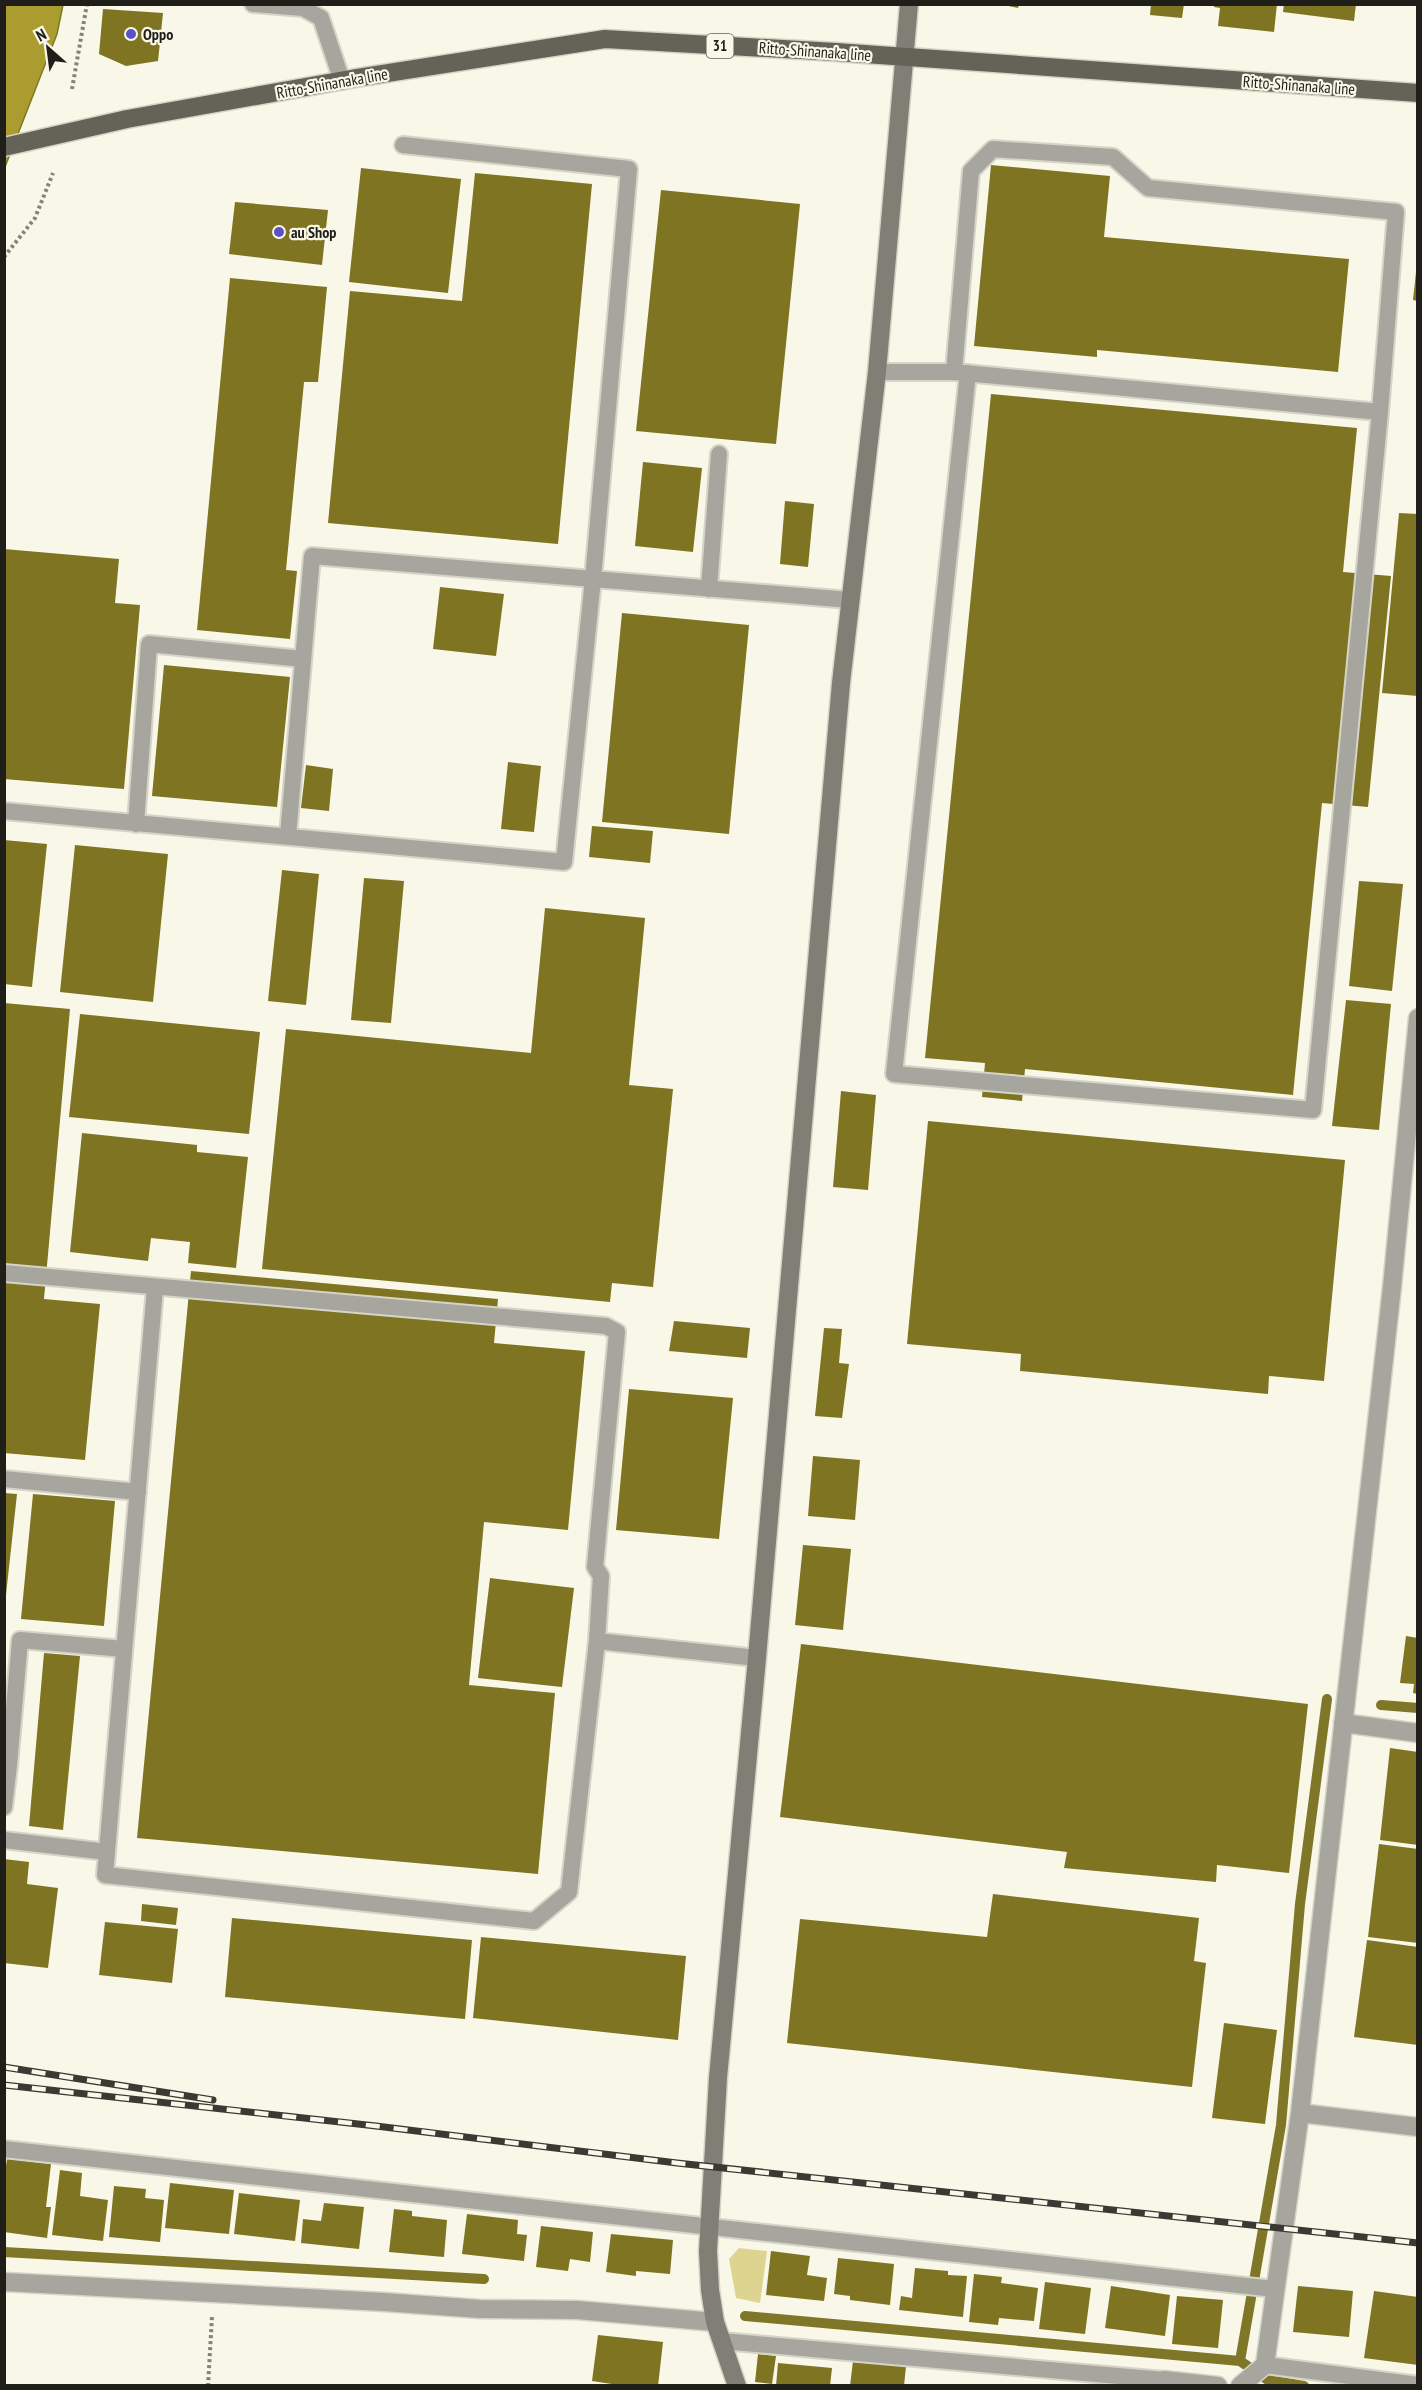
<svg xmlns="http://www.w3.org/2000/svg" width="1422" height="2390" font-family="'PT Sans Narrow',sans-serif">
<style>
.green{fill:#ddd48f}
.water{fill:#aa9c2f;stroke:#807628;stroke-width:1.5}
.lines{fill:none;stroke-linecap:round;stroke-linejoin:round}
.stream{stroke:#807628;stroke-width:10}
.building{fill:#7e7421}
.lane-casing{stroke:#d6d4c7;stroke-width:20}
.street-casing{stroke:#d6d4c7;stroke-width:21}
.secondary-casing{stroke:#d6d4c7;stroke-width:21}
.primary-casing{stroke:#d6d4c7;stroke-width:21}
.path{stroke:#848279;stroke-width:4;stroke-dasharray:3 3;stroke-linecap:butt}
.lane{stroke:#a6a69f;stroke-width:16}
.street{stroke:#a6a69f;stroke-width:18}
.secondary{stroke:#807f75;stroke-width:18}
.primary{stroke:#646358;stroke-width:18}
.rail-casing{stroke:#3a3933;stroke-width:7}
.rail{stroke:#f9f7e8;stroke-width:4.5;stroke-dasharray:14;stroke-linecap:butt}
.poi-dot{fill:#5a50c8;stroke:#f9f7e8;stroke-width:2}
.labels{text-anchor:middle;stroke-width:4.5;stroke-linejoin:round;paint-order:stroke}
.shield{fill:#f9f7e8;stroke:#605f57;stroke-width:1.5}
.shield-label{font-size:15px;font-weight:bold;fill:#1f1e19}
.poi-label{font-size:16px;font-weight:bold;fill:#1f1e19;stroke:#f9f7e8;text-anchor:start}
.street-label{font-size:16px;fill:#1f1e19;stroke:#f9f7e8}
</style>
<rect width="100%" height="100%" fill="#f9f7e8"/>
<!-- green -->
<path class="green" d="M 739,2248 L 767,2251 L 760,2303 L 736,2298 L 729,2259 Z"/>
<!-- water -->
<path class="water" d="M 5,5 L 63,5 L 57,34 L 5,167 Z"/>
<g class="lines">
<!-- stream -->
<path class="stream" d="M 1381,1705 L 1418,1708
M 4,2252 L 484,2279
M 1254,2281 L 1281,2125 L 1300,1904 L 1327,1699
M 745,2316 L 1240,2361 L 1251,2298
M 1240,2361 L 1268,2380 L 1304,2386"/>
</g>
<!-- building -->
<path class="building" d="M 999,4 L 1019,4 L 1018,8 Z
M 1151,4 L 1184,4 L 1182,18 L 1150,15 Z
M 1214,4 L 1277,4 L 1274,32 L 1218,26 L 1220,8 L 1214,7 Z
M 1284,4 L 1356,4 L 1354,21 L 1283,12 Z
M 103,9 L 163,13 L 158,61 L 126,66 L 99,54 Z
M 991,165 L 1110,176 L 1104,237 L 1349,259 L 1338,372 L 1097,350 L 1097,357 L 974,346 Z
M 361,168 L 461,179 L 448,293 L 349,282 Z
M 475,173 L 592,184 L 558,544 L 328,523 L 350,291 L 462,301 Z
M 661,190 L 800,204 L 776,444 L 636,431 Z
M 235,202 L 328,210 L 322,265 L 229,254 Z
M 1416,272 L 1418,273 L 1418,301 L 1413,300 Z
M 230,278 L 327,287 L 318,382 L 304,382 L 286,570 L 297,571 L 290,639 L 197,630 Z
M 991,394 L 1357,428 L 1343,572 L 1391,576 L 1368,807 L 1322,803 L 1293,1095 L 1025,1069 L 1022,1101 L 982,1097 L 985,1063 L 925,1058 Z
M 643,462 L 702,468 L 693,552 L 635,546 Z
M 785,501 L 814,504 L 808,567 L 780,564 Z
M 1399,513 L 1418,514 L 1418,696 L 1382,693 Z
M 4,549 L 119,559 L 115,603 L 140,605 L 124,789 L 4,779 Z
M 440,587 L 504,594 L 496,656 L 433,649 Z
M 622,613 L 749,625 L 729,834 L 602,822 Z
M 164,665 L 290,677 L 277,807 L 152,796 Z
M 508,762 L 541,766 L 534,832 L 501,829 Z
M 306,765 L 333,769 L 329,811 L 301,808 Z
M 592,826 L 653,831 L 650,863 L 589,857 Z
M 4,840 L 47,844 L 32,987 L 4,984 Z
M 75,845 L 168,854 L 153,1002 L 60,992 Z
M 282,870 L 319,874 L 306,1005 L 268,1001 Z
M 364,878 L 404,881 L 391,1023 L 351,1020 Z
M 1359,881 L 1403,884 L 1392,991 L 1349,986 Z
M 545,908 L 645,918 L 629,1085 L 673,1089 L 653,1287 L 612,1283 L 610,1302 L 262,1269 L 286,1029 L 531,1053 Z
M 1346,1000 L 1391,1004 L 1379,1130 L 1332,1126 Z
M 4,1003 L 70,1009 L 44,1299 L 100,1304 L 85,1460 L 4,1453 Z
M 80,1014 L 260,1032 L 249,1134 L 69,1117 Z
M 841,1091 L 876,1095 L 868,1190 L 833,1187 Z
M 928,1121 L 1345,1160 L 1324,1381 L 1269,1376 L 1268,1394 L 1020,1371 L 1021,1354 L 907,1344 Z
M 82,1133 L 197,1145 L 197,1152 L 248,1157 L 236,1268 L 188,1263 L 190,1242 L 151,1238 L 148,1261 L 70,1252 Z
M 191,1271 L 498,1299 L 494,1343 L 585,1351 L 568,1530 L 484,1522 L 469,1685 L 555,1693 L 538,1874 L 137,1838 Z
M 674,1321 L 750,1328 L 747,1358 L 669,1351 Z
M 824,1328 L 842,1329 L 839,1363 L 849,1364 L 842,1418 L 815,1416 Z
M 629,1389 L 733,1398 L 719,1539 L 616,1530 Z
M 813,1456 L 860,1460 L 855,1520 L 808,1516 Z
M 4,1493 L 17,1494 L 6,1595 L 4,1595 Z
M 33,1494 L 115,1501 L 104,1626 L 21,1619 Z
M 803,1545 L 851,1549 L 843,1630 L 795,1625 Z
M 490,1578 L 574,1588 L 562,1687 L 478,1678 Z
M 1406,1636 L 1418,1638 L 1418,1694 L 1413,1693 L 1414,1684 L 1400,1683 Z
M 801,1644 L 1308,1704 L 1289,1873 L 1217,1865 L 1216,1882 L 1064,1868 L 1067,1852 L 780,1817 Z
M 44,1653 L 80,1656 L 63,1830 L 29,1826 Z
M 1390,1748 L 1418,1752 L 1418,1845 L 1380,1840 Z
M 1379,1844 L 1418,1849 L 1418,1943 L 1368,1937 Z
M 4,1859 L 29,1862 L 27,1884 L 58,1888 L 48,1968 L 4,1963 Z
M 993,1894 L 1199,1918 L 1194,1961 L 1206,1963 L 1192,2087 L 787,2043 L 800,1919 L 987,1937 Z
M 142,1904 L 178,1908 L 176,1925 L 141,1921 Z
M 232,1918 L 472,1940 L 465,2019 L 225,1997 Z
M 105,1922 L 178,1929 L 172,1983 L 99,1975 Z
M 481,1937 L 686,1956 L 678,2040 L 473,2018 Z
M 1367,1940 L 1418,1947 L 1418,2045 L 1354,2037 Z
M 1224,2023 L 1277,2030 L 1265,2124 L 1212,2118 Z
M 7,2159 L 51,2164 L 46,2207 L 51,2207 L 47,2238 L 4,2232 L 4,2180 Z
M 60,2170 L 82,2173 L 80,2196 L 108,2200 L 103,2241 L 52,2235 Z
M 170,2183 L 234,2190 L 229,2234 L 165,2228 Z
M 114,2186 L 146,2189 L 145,2198 L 164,2200 L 160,2242 L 109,2237 Z
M 239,2193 L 300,2200 L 295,2241 L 234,2234 Z
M 324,2203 L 364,2207 L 359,2249 L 301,2243 L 303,2219 L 321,2221 Z
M 394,2209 L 412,2211 L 412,2216 L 447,2220 L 444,2257 L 389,2252 Z
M 467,2214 L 518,2220 L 517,2234 L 527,2235 L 524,2261 L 462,2254 Z
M 541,2226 L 593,2232 L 590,2262 L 570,2259 L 568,2271 L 536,2267 Z
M 611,2234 L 673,2240 L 670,2274 L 636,2271 L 636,2276 L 606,2272 Z
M 771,2251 L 810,2256 L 807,2275 L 827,2278 L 824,2301 L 766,2295 Z
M 838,2258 L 894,2264 L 890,2305 L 850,2300 L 850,2296 L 834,2294 Z
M 915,2268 L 948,2271 L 948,2275 L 967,2276 L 963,2317 L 899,2310 L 901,2296 L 912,2298 Z
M 974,2274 L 1002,2277 L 1001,2283 L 1038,2288 L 1034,2321 L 999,2318 L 998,2325 L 969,2322 Z
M 1045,2282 L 1091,2288 L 1085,2334 L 1039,2329 Z
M 1111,2286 L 1170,2295 L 1165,2336 L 1105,2328 Z
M 1298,2286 L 1353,2291 L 1349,2337 L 1293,2332 Z
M 1374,2291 L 1418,2297 L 1418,2365 L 1364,2358 Z
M 1177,2296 L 1223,2300 L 1218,2348 L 1172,2344 Z
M 598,2335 L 663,2342 L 658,2386 L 625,2386 L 592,2381 Z
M 758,2354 L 776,2356 L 772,2384 L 755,2382 Z
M 853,2361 L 906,2366 L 904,2386 L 850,2386 Z
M 778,2363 L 832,2368 L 830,2386 L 776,2386 Z"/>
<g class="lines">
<!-- lane casing -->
<g class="lane-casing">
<path id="lane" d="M 253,4 L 303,8 L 321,18 L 342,81
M 877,372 L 954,372 L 1380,412 L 1396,212 L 1148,188 L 1113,157 L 993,149 L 971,171 L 954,372
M 968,373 L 894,1074 L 1313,1110 L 1380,412
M 709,589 L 719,454
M 4,811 L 564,862 L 593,579 L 850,600
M 136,824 L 149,644 L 303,659
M 288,836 L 312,556 L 593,579 L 629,169 L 403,145
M 4,1273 L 606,1326 L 617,1332 L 595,1567 L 601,1576 L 597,1641
M 155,1288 L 105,1875 L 534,1921 L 569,1892 L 597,1641 L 757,1658
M 4,1479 L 138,1492
M 4,1764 L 9,1765 L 4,1807
M 9,1765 L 20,1640 L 124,1649
M 4,1840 L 107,1852
M 4,2149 L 1274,2289
M 722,2341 L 1164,2380
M 1265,2365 L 1418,2385"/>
</g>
<!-- street casing -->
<g class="street-casing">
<path id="street" d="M 1343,1723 L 1418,1733
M 1300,2113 L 1418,2127
M 4,2282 L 384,2302 L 480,2309 L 577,2310 L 715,2322
M 1164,2386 L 1164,2380 L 1218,2386
M 1240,2386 L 1265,2365 L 1300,2113 L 1392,1287 L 1418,1018"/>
</g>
<!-- secondary casing -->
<g class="secondary-casing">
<path id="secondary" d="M 737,2386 L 715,2322 L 710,2290 L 708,2251 L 718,2078 L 757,1658 L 841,683 L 877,372 L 909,4"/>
</g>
<!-- primary casing -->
<g class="primary-casing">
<path id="primary" d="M 4,147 L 127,119 L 356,78 L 605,39 L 836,52 L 1418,93"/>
</g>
<!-- path -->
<path class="path" d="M 72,89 L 87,4
M 4,257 L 35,218 L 53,173
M 208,2386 L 212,2317"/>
<!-- lane -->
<use href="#lane" class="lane"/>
<!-- street -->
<use href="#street" class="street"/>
<!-- secondary -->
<use href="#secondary" class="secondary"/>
<!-- primary -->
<use href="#primary" class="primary"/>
<!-- rail casing -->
<g class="rail-casing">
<path id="rail" d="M 4,2067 L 213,2100
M 4,2085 L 376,2126 L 677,2163 L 1418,2243"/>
</g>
<!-- rail -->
<use href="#rail" class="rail"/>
</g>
<!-- markers -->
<g class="poi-dot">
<circle cx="131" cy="34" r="6"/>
<circle cx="279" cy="232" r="6"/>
</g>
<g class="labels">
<!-- shield labels -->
<rect class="shield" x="706.5" y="34" width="27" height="24" rx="4.5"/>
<g class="shield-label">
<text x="720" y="51">31</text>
</g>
<!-- poi labels -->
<g class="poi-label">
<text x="143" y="40">Oppo</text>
<text x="291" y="238">au Shop</text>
</g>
<!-- street labels -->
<g class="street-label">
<text transform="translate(815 51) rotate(4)" y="6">Ritto-Shinanaka line</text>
<text transform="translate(332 83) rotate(-10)" y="6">Ritto-Shinanaka line</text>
<text transform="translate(1299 85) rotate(4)" y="6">Ritto-Shinanaka line</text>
</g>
</g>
<!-- border -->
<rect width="1422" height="2390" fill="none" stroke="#1f1e19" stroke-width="12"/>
<!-- north arrow -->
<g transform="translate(48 48) rotate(332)" stroke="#f9f7e8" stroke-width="4.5" paint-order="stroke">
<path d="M0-4.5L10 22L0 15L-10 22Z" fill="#1f1e19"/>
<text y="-9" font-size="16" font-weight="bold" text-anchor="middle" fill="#1f1e19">N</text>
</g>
</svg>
